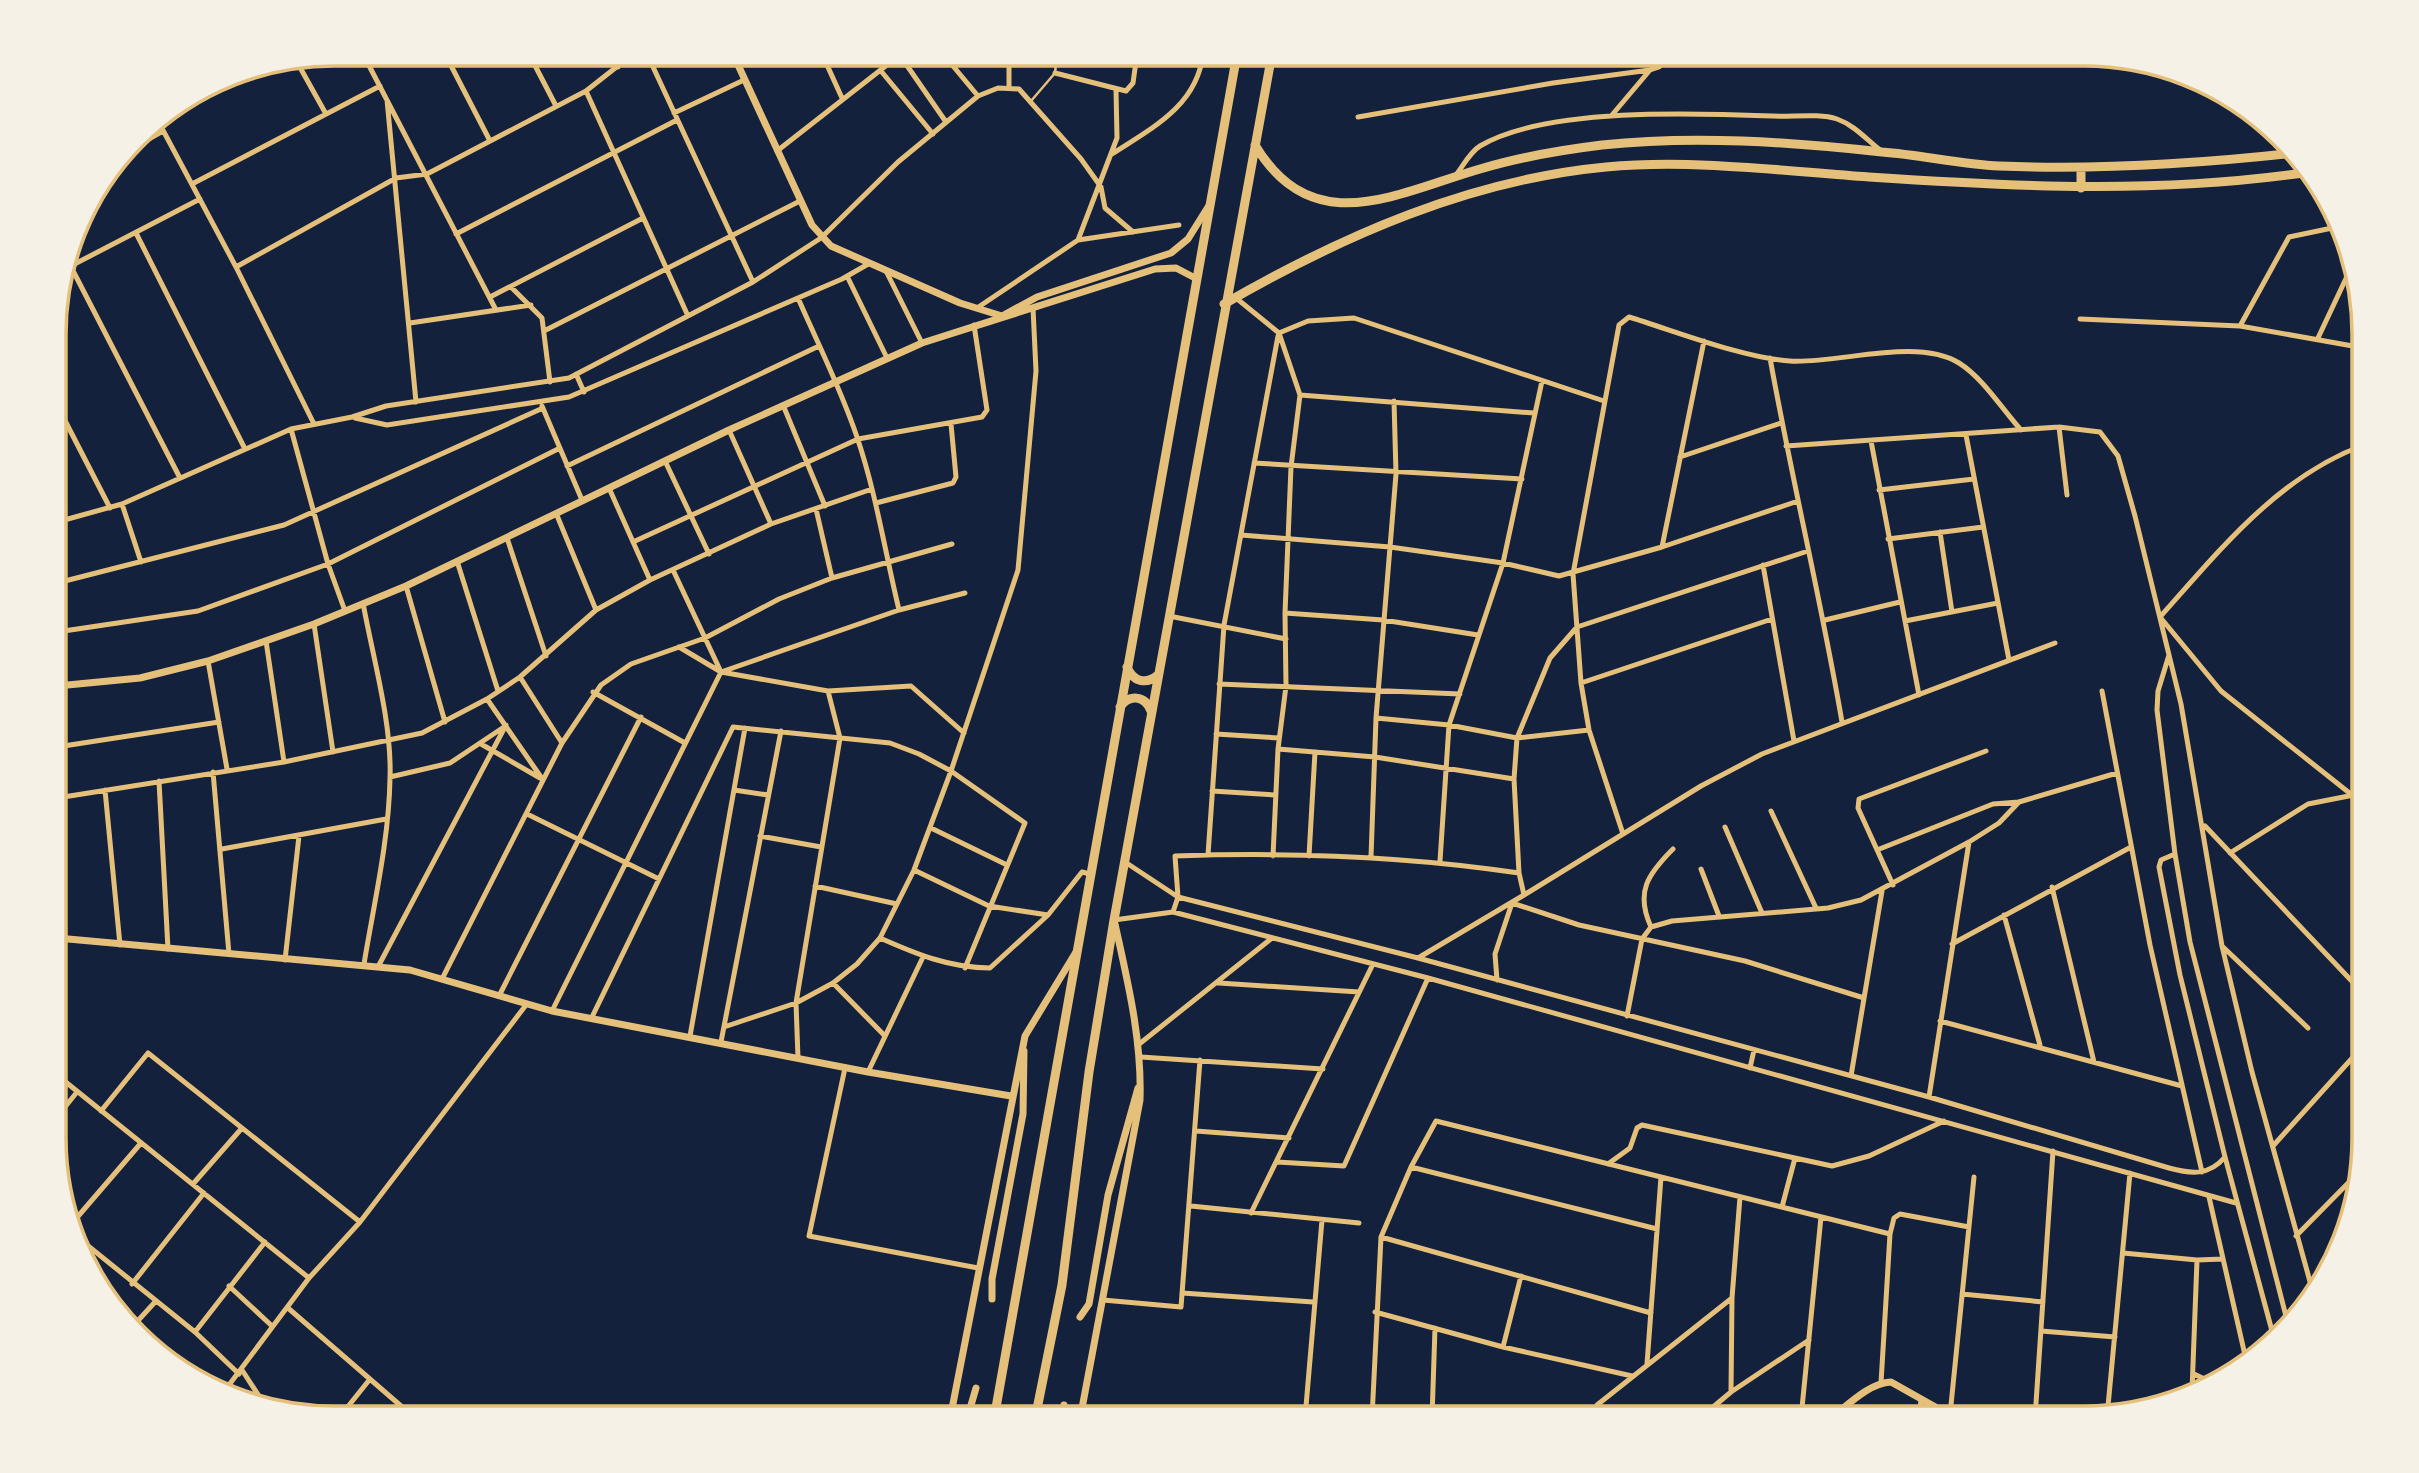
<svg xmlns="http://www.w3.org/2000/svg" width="2419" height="1473" font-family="'IBM Plex Serif',serif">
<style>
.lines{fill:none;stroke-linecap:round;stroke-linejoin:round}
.service{stroke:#e5c07b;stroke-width:2.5}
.minor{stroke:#e5c07b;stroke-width:5}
.tertiary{stroke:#e5c07b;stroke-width:7}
.primary{stroke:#e5c07b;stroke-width:9}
.rim{fill:none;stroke:#e5c07b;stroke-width:3.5}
</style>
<rect width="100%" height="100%" fill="#14213d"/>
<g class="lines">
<!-- service -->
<path class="service" d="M 1031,101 L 1055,73 L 1057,54"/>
<!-- minor -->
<path class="minor" d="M 363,54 L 496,310
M 445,54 L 489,139
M 529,54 L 555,104
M 612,54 L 618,67
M 647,54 L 753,282
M 822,54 L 842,98
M 899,54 L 946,122
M 943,54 L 978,96
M 1009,54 L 1009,86
M 297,62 L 326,114
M 881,71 L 933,134
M 1055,73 L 1126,91 L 1133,83 L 1137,54
M 586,91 L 688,316
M 387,100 L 416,402
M 186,102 L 237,74
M 674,113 L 744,80
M 1612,115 L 1650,70
M 1358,117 L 1553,83 L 1650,70 L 1659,67 L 1672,54
M 157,119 L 236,267 L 314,424
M 131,149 L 163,131
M 777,151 L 901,54
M 1112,154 C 1152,128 1197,106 1203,54
M 1456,175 C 1463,166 1470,152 1480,146 C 1546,107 1696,113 1773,116 C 1793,117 1819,113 1837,119 C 1854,125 1866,139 1880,150
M 192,184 L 380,86
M 136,233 L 245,449
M 456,234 L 677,120
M 1078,240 L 1117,138 L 1116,90
M 68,261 L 180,478
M 236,267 L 396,178 L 427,174 L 586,91 L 633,54
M 65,269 L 200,199
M 886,271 L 922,343
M 847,276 L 887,358
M 511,287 L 542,318 L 550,382
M 490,297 L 643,218
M 798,298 C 818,344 841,389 857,437 C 876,493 885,552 899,610
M 1236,298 L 1279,333 L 1308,321 L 1354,318 L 1604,401
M 977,308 L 1078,240 L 1179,225
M 2080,319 L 2240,326 L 2364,348
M 410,323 L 531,305
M 2240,326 L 2289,237 L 2337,227
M 544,331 L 800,201
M 2318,338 L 2350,270
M 1770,358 C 1792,480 1821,600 1842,722
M 576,374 L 584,392
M 1300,395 L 1534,413
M 57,405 L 110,508
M 783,405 L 825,506
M 542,406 L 582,500
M 355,418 L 387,425 L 569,397 L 842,279 L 870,263
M 2059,427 L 2067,495
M 291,429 L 328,564 L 345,611
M 729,430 L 771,524
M 1966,435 L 2009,660
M 1871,441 L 1919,695
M 1786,446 L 2059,427 L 2100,432 L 2118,456 L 2135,516 L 2181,704 L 2222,946 L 2252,1072 L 2314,1296
M 1680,457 L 1781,423
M 665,461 L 709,554
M 1254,463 L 1522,479
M 567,466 L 819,346
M 609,488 L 650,580
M 1879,490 L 1974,479
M 876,503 L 953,483 L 956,477 L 951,424
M 122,504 L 141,562
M 816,509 L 832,578
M 556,513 L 596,610
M 57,522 L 122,504 L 291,429 L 352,417 L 386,406 L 569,378 L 753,282 L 821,238 L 898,162 L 978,96 L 998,88 L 1019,89 L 1081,159 L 1101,187 L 1105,208 L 1133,232
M 1940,532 L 1952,612
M 1241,535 L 1390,547 L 1503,563 L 1559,576 L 1662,547 L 1798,501
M 507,538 L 546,656
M 1888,539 L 1983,527
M 633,542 L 858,439 L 982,417 L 987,410 L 974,325
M 1662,547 L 1704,341
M 457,561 L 498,691
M 1763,565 L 1794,741
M 673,570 L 721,672
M 57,583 L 284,525 L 543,408
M 406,586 L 445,722
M 363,603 C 373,658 392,723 390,778 C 389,840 374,903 364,964
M 1285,613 L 1383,620 L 1478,635
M 1169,616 L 1286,639
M 1825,620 L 1900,602
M 1905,621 L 1998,603
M 314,624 L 333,752
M 57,632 L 198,611 L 328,564 L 560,448
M 266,641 L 284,762
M 679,647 L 721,672 L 828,691 L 911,686 L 964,733
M 2169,655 L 2158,691 L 2157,710 L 2175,854 L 2190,942 L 2289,1328
M 208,661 L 227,769
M 520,677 L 562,743
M 1581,683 L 1772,619
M 1219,684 L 1460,694
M 2102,691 L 2150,945 L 2202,1172
M 593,692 L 685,743
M 487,699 L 543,780
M 1376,718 L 1449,725 L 1517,738 L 1589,730
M 1216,734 L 1279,738
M 481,744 L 540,778
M 57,747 L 219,722
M 1278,749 L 1375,757 L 1514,779
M 213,772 L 229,954
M 390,777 L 450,763 L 504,727
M 159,781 L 168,949
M 105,790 L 120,945
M 734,790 L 768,795
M 1212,791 L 1275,795
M 2352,795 L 2221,691 L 2160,617 C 2219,551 2278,476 2364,445
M 57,798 L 284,762 L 422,733 L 487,699 L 520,677 L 596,610 L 650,580 L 771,524 L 872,489
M 1771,811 L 1816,908
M 527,814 L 659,879
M 2205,826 L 2364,994
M 57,827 L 60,938
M 1725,827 L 1762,913
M 931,828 L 1005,864
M 1623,834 L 1589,730 L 1581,683 L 1573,574 L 1619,325 L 1629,317 C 1675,331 1743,358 1790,361 C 1839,364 1916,337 1959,363 C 1983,378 2002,409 2021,430
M 760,836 L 821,847
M 222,849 L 386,819
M 1877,850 L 1993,804 L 2019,802 L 2117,773
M 2230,853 L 2308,804 L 2364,793
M 2175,854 L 2161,860 L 2159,867 L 2180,975 L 2225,1157 L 2275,1342
M 1208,855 L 1224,625 L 1278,336
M 1273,856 L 1278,749 L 1286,686 L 1285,613 L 1291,467 L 1300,395 L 1279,333
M 1309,856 L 1315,752
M 1371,857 L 1376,718 L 1396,474 L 1394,401
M 1440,861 L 1449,725 L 1503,563 L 1542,381
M 1125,862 L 1178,897 L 1418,958 L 1929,1097 L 2169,1168 C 2191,1174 2209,1176 2225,1157
M 1701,869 L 1719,916
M 914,870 L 989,906 L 1048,915 L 1082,872 L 1090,874
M 1519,873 L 1514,779 L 1517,738 L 1550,658 L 1577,627 L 1808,551
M 1893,885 L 1858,808 L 1859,799 L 1986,751
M 815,886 L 897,904
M 2052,887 L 2094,1062
M 1512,903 L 1579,925 L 1745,961 L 1864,998
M 1173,912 L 1178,897 L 1175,856 C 1290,852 1405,856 1519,873 L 1524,895 L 1701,786 L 1762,754 L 2055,643
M 2004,915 L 2040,1045
M 1114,920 L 1173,912 L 1428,978 L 2236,1203
M 1651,927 C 1635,892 1648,874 1673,849
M 880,938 C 916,954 950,968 990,968 L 1048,915
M 1952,944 L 2131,847
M 2222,946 L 2308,1028
M 1418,958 L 1524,895
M 285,960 L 299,836
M 379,965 L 506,725
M 443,977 L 562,743 L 601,685 L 631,664 L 705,638 L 779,599 L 832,578 L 952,544
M 1497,980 L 1495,954 L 1512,903
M 833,983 L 884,1035
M 1219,983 L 1359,992
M 499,996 L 641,717
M 552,1011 L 721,672 L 899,610 L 965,593
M 1627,1016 L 1642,939 L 1651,927 L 1672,921 L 1828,908 L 1861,900 L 1969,842 L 1999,823 L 2019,802
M 592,1017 L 733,727 L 890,743 L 919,754 L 951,771 L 1025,823 L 965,968
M 1940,1021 L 2182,1086
M 724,1027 L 796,1003 L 833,983 L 857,964 L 880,938 L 914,870 L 951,771 L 1018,570 L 1036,371 L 1033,308
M 690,1036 L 745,728
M 721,1042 L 781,731
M 1138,1045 L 1272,938
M 1141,1057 L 1323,1069
M 798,1058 L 796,1003 L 840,738 L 828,691
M 845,1068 L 809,1236 L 978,1268
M 1750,1068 L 1754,1050
M 868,1072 L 923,957
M 57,1075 L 309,1278
M 1851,1076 L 1882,891
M 1929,1097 L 1969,842
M 101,1111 L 148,1053 L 360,1222
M 57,1117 L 77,1092
M 1196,1131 L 1289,1138
M 2273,1146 L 2364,1045
M 1277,1162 L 1344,1166 L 1428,978
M 1608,1164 L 1630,1148 L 1637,1128 L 1642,1125 L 1832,1166 L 1869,1156 L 1944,1121
M 1411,1167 L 1657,1229
M 193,1184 L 242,1128
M 2209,1197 L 2247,1364
M 1191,1206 L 1359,1223
M 1782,1207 L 1795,1158
M 1251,1213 L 1373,964
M 74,1221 L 141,1143
M 2296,1236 L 2359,1172
M 1381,1237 L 1651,1313
M 82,1241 L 195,1332 L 239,1374
M 2123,1253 L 2197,1260 L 2192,1391
M 2197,1260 L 2223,1259
M 132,1284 L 204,1193
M 229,1286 L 272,1326
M 1182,1293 L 1313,1302
M 1962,1294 L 2043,1302
M 1103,1300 L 1181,1307 L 1200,1060
M 288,1308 L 416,1419
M 1375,1312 L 1503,1347 L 1632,1376
M 134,1325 L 155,1302
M 2041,1331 L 2115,1337
M 195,1332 L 265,1242
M 1503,1347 L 1521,1276
M 1647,1364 L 1661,1177
M 242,1370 L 268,1410
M 2194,1374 L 2215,1384
M 1881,1383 L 1890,1234 L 1894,1218 L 1900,1214 L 1969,1227
M 1731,1392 L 1732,1298 L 1740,1197
M 223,1393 L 309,1278 L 360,1222 L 526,1005
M 1950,1415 L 1974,1177
M 2107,1417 L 2130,1173
M 1305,1418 L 1322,1220
M 1372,1418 L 1381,1237 L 1411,1167 L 1436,1121 L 1890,1234
M 1432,1418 L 1435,1328
M 1607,1418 L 1597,1405 L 1732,1298
M 1700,1418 L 1731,1392 L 1809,1340
M 1801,1418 L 1821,1217
M 1919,1418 L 1921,1400
M 2035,1418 L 2053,1151
M 338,1419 L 370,1379"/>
<!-- tertiary -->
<path class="tertiary" d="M 733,54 L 812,225 L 831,246 L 960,303 L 1002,316 L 1037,297 L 1171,253 L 1188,239 L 1208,207
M 57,686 L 140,678 L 208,661 L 314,624 L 406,586 L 729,430 L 922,343 L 1155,269 L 1176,268 L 1197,279
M 57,938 L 410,970 L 552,1011 L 868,1072 L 1011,1096
M 992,1299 L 992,1279 L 1023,1114 L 1024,1051
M 1080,1317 L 1089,1304 L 1108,1195 L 1138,1088
M 1064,1405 L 1066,1419
M 1831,1418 C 1848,1405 1869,1383 1891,1382 L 1955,1418
M 950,1419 L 1025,1036 L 1076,952
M 967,1419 L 976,1388
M 1080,1419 L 1140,1100 C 1142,1040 1128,983 1115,924"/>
<!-- primary -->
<path class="primary" d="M 1255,145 C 1313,242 1397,193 1480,169 C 1520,157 1561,150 1602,145 C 1695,135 1789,142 1882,152 C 1921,155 1960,164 1999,166 C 2099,170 2196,164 2295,153
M 2081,168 L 2081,188
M 1224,304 C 1342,236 1469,180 1606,167 C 1693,159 1782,171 1869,177 C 2019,187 2161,194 2310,172
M 1127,667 C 1133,682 1146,685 1158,675
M 1120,707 C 1129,694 1145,695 1151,711
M 994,1419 L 1237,54
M 1035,1419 L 1062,1285 L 1089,1072 L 1114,920 L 1272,54"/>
</g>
<!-- crop -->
<path d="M0 0H2419V1473H0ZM334 66H2084A268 268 0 0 1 2352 334V1138A268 268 0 0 1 2084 1406H334A268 268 0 0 1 66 1138V334A268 268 0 0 1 334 66Z" fill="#f6f1e7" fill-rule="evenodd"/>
<path class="rim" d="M334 66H2084A268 268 0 0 1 2352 334V1138A268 268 0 0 1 2084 1406H334A268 268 0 0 1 66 1138V334A268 268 0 0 1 334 66Z"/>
</svg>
